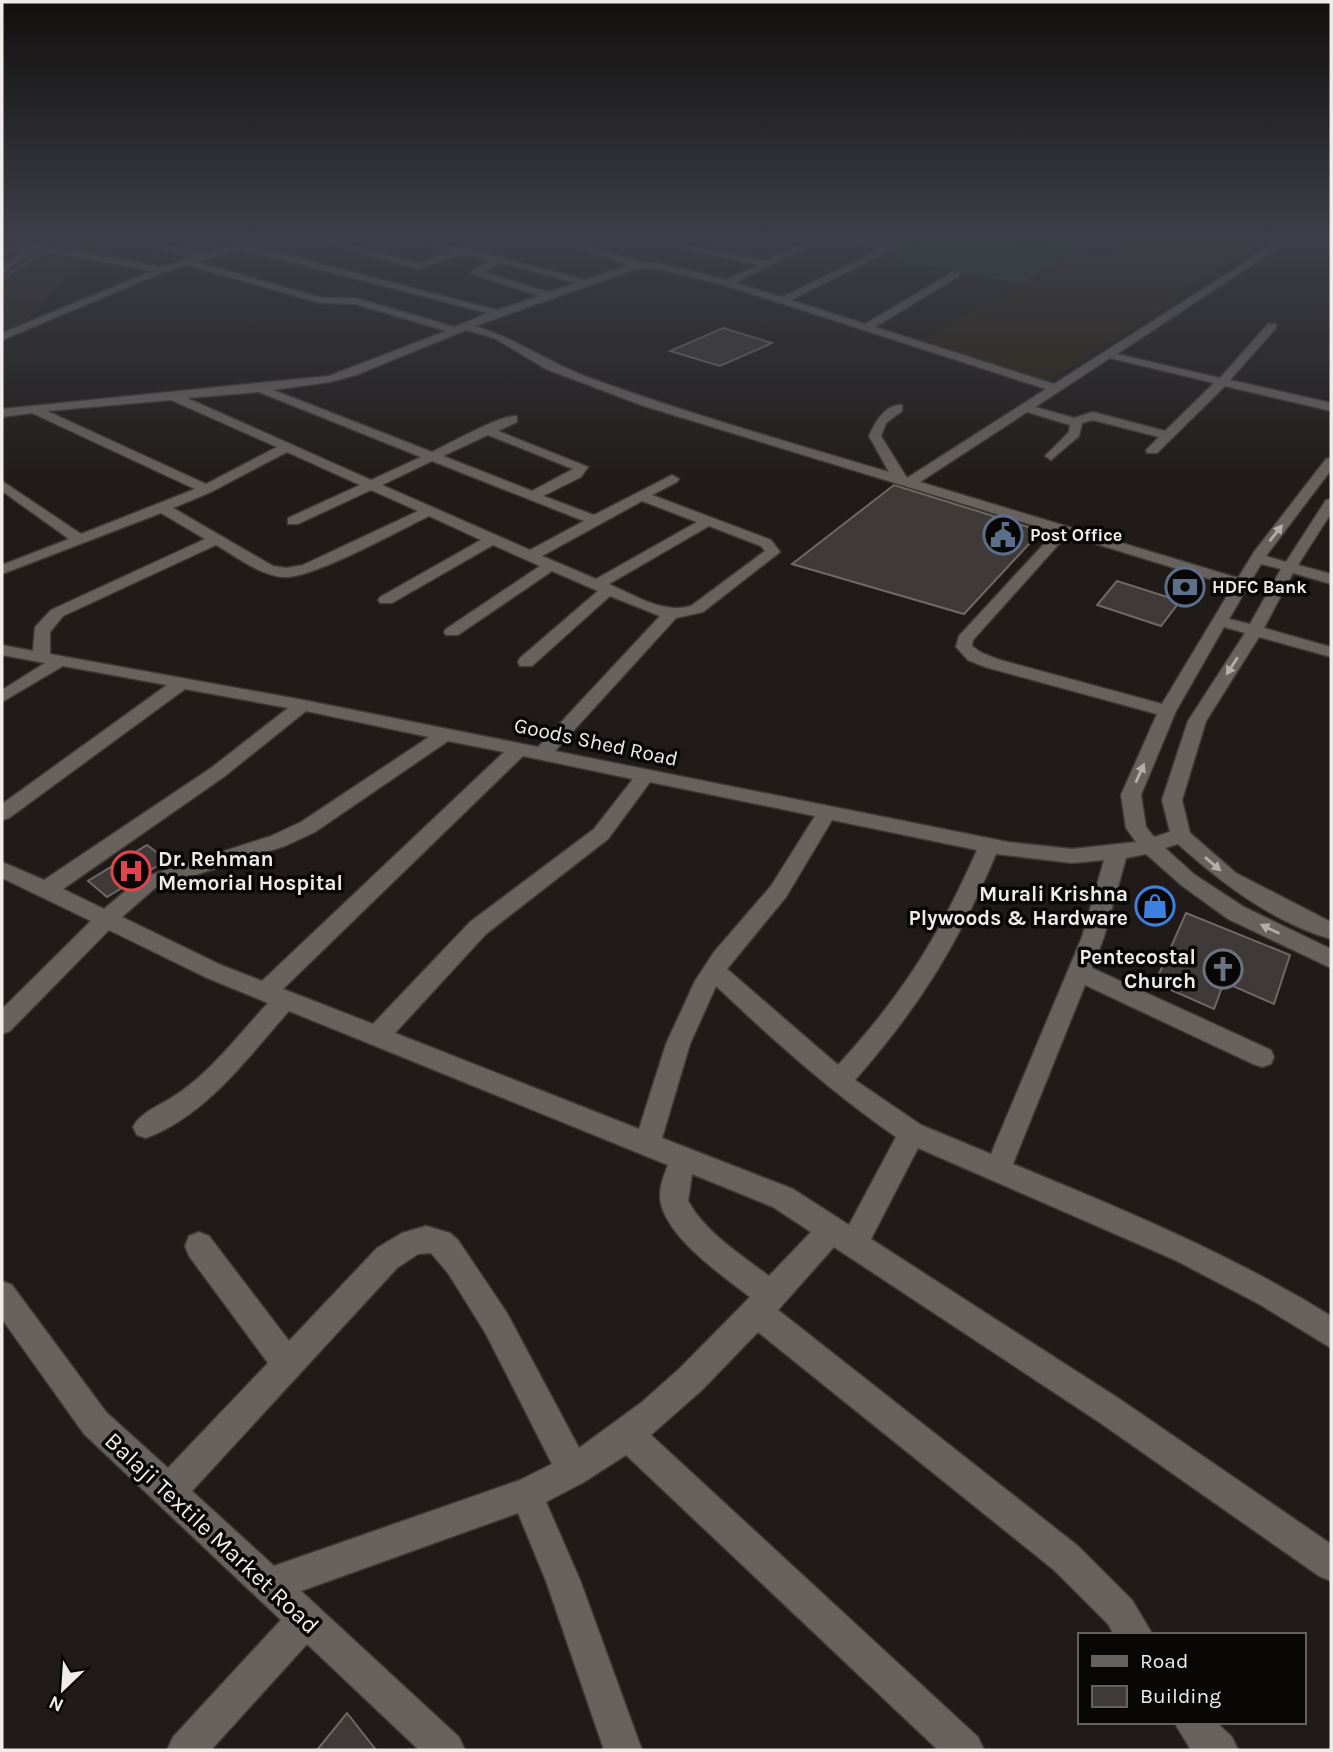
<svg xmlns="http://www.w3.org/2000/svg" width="1333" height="1752" font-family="Karla,sans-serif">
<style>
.built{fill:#2d231c}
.education{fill:#2b2212}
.green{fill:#213f21}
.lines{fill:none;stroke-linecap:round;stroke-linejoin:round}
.stream{stroke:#484966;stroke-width:4.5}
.building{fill:#3f3937;stroke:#6f6966;stroke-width:2}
.minor-casing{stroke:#3c3937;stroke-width:3}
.minor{fill:#68625e;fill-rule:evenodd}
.oneway{fill:#b2aeab}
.labels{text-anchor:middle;stroke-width:7;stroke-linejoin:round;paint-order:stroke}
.far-poi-label{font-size:18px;font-weight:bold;fill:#efecea;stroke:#080706;text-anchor:start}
.street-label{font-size:21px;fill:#efecea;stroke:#080706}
.poi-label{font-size:21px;font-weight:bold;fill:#efecea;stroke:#080706;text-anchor:end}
.near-street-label{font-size:24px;fill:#efecea;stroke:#080706}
</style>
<rect width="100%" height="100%" fill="#201b18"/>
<!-- built -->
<path class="built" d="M 2,240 L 105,240 L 2,345 Z"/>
<!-- education -->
<path class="education" d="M 1136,240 L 1268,240 L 1203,279 L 1127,333 L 1048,381 L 919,341 L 991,302 L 1070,252 L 1103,259 Z"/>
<!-- green -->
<path class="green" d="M 924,240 L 1005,240 L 1070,252 L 1020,284 L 889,258 Z"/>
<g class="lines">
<!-- stream -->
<path class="stream" d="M 2,252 L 44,241
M 2,278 L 45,252 L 74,240"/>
</g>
<!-- building -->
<path class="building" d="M 723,328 L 772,343 L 720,366 L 670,351 Z
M 894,485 L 1041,531 L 964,614 L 792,564 Z
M 1117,581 L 1180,601 L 1161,626 L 1097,605 Z
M 147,845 L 167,860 L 107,897 L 88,881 Z
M 1186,913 L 1290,955 L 1274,1004 L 1224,982 L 1214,1009 L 1155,983 Z
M 347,1713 L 376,1750 L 317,1750 Z"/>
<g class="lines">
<!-- minor casing -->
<g class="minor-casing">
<path id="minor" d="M 39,240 L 49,240 L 42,246 L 162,267 L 194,257 L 126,240 L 142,240 L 204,254 L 257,240 L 257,244 L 251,246 L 497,310 L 539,296 L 472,274 L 472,270 L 491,261 L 463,254 L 418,269 L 316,240 L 330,240 L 418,263 L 453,251 L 417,240 C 432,240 449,249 463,247 C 475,246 484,240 497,240 L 472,250 L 585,280 L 629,265 L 555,240 L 568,240 L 639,262 L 658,263 L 726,280 L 758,265 L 676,247 L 676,243 L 766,261 L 810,240 L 821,240 L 735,283 L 782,297 L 880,250 L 840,240 C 855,240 869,244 884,245 C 893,246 902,240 911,240 L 791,300 L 865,324 L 953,272 L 959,272 L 959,276 L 875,327 L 1054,384 L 1280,240 L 1290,240 L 1117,354 L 1220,378 L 1268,324 L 1276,324 L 1276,328 L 1230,380 L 1331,403 L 1331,411 L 1225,386 L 1157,453 L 1147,453 L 1146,450 L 1159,437 L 1093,420 L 1082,423 L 1079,436 L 1051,460 L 1045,456 L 1069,432 L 1070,425 L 1027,412 L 920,482 L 1238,578 L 1254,552 L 1326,459 L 1331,458 L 1331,470 L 1266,556 L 1286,562 L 1326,500 L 1331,499 L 1331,513 L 1298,565 L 1331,574 L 1331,584 L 1293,573 L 1264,628 L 1331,647 L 1331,657 L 1259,637 L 1206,721 L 1182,800 L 1190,833 L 1236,873 L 1331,922 L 1331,939 C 1274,923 1221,883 1178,844 L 1165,848 L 1195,875 L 1244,907 L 1331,949 L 1331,968 L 1228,919 L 1181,885 L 1146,854 L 1126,858 L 1104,937 L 1092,968 L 1271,1050 L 1274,1057 L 1271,1064 L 1262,1067 L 1253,1064 L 1085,985 L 1013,1164 C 1124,1210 1229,1253 1331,1316 L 1331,1348 L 1259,1304 L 1175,1260 L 918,1148 L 871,1239 L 1121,1400 L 1331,1544 L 1331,1581 L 1319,1576 L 1099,1422 L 834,1247 L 778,1310 L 1078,1546 L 1132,1600 L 1153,1635 L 1114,1635 L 1108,1624 L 1054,1570 L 758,1332 L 702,1390 L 651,1435 L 978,1737 L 984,1750 L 938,1750 L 626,1455 L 584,1482 L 546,1502 L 580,1580 L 642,1750 L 604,1750 L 546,1581 L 518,1513 L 301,1591 L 459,1737 L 465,1750 L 419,1750 L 307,1644 L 211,1750 L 167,1750 L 173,1737 L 281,1620 L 84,1434 L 2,1319 L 2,1281 L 12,1285 L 106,1412 L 168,1468 L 268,1363 L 189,1256 L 185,1246 L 189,1236 L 199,1232 L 209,1236 L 289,1341 L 377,1248 L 402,1233 L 426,1226 L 450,1233 L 458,1240 L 507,1313 L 579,1448 L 642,1402 L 680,1368 L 750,1297 C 723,1276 661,1234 660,1196 C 660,1185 664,1175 668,1165 L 289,1011 C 248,1057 206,1116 146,1138 L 137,1135 L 133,1127 C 140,1113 158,1106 171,1098 C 209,1075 238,1035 268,1003 L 205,977 L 109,930 L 10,1031 L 2,1034 L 2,1009 L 91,921 L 2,878 L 2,862 L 44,880 L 211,768 L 288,708 L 185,689 L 9,818 L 2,820 L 2,804 L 167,685 L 63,666 L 2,702 L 2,690 L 45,663 L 2,655 L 2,645 L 33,651 L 35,627 L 51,610 L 205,539 L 161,513 L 2,574 L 2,565 L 69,539 L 2,491 L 2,481 L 81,534 L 195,489 L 32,413 L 2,417 L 2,409 L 329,376 L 446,331 L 355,304 L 320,303 L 187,265 L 164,272 L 2,340 L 2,333 L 152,271 L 36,250 L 2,273 L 2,266 ZM 241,249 L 487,313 L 455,327 L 356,298 L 323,298 L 196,262 ZM 501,263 L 576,283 L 548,292 L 483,272 ZM 639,268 L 658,269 L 724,285 L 1046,389 L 907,478 L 881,436 L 886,423 L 902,411 L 902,405 C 885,404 875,422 869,436 L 889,472 C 788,442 686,413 587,377 C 548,362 515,338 475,326 ZM 466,330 L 494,338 L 546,369 L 644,406 L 1055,532 L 959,636 L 956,647 L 968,660 L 985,667 L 1157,714 L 1121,795 L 1126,828 L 1136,842 L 1072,849 L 1008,842 L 555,751 L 676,618 L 703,612 L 780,552 L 771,540 L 652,495 L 677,482 L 679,479 L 672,475 L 594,515 L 543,496 L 581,477 L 588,467 L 498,431 L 517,422 L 517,416 C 502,414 449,444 432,452 L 273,390 L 330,382 L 356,375 ZM 1110,358 L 1214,383 L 1165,431 L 1093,412 L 1074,418 L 1035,407 ZM 258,392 L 259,392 L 421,457 L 371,480 L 187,398 ZM 171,400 L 277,447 L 206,484 L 47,411 ZM 488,435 L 573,469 L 532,491 L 443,456 ZM 287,452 L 360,485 L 288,518 L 288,524 L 298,524 L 371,490 L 418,511 L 303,565 L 286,568 L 273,566 L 173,508 L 211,492 ZM 432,461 L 584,521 L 530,550 L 382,485 ZM 642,501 L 697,522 L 596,579 L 542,556 ZM 429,516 L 481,540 L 380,597 L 378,600 L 380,603 L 392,603 L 493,545 L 540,566 L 446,629 L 444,632 L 446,635 L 458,635 L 552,571 L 598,591 L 520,658 L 518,662 L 520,666 L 532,666 L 610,596 L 660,616 L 538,747 L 303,700 L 50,654 L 50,632 L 63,616 L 216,545 C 237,557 259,575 284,577 C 312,579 400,530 429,516 ZM 709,526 L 761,546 L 765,551 L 691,606 C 663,614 634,595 609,584 ZM 1067,535 L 1233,586 L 1162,704 L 997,659 L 980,652 L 972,646 L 973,640 ZM 1261,564 L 1281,569 L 1250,624 L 1229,619 ZM 1224,627 L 1245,633 L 1188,721 L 1162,800 L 1170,832 L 1154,837 L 1146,827 L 1141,795 L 1176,711 ZM 306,711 L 429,737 L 301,822 L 271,836 L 141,878 L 104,909 L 63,889 L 225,776 ZM 448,741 L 504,752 L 262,981 L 221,965 L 122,917 L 155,888 L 285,846 L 315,832 ZM 523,756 L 633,779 L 594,829 L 470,922 L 373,1024 L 283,989 ZM 650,782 L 815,816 L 771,886 L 714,952 L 695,981 L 666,1044 L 639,1129 L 395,1033 L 486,934 L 608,839 ZM 832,820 L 977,850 C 938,938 903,994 838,1065 L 727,969 L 786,897 ZM 996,854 L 1072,863 L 1104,860 L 1082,937 L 991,1154 L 921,1125 L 855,1080 C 920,1006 958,944 996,854 ZM 716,986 C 773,1040 831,1092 896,1137 L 849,1225 L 793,1189 L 662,1138 L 690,1044 ZM 692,1174 L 773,1207 L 811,1232 L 769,1276 C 741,1255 705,1232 688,1201 ZM 431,1253 L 448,1273 L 486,1334 L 552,1464 L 520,1480 L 274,1566 L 192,1491 L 397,1268 L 418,1254 Z
M 1174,1722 L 1216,1722 L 1232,1737 L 1238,1750 L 1191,1750 Z"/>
</g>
<!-- minor -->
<use href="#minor" class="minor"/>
</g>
<!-- one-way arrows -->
<defs><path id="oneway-solid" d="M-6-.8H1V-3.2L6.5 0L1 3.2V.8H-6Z" transform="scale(1.75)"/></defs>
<g class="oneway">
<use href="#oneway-solid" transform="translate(1276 533) rotate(-52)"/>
<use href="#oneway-solid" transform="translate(1232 666) rotate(123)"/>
<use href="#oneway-solid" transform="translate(1140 773) rotate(-66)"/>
<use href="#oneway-solid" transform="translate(1213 864) rotate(41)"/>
<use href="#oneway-solid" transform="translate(1270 929) rotate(-154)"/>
</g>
<!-- sky -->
<linearGradient id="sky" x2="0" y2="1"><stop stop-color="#120f0d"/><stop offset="0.49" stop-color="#3c3f48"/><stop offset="1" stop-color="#3c3f48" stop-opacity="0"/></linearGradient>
<rect width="1333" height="485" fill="url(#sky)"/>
<!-- icons -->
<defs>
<g id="civic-ring" transform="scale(2.0125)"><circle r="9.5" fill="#080706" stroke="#5c6f8a" stroke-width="1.5"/><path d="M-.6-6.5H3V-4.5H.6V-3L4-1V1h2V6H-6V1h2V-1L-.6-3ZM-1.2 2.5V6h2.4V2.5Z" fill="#5c6f8a"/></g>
<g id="bank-ring" transform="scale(2.0125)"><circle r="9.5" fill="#080706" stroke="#5c6f8a" stroke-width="1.5"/><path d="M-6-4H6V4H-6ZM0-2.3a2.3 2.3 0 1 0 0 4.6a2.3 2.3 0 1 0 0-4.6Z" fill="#5c6f8a"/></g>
<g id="hospital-ring" transform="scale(2.0125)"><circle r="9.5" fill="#080706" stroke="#e0444e" stroke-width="1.5"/><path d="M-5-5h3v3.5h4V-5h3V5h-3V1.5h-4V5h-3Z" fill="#e0444e"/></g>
<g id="shop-ring" transform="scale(2.0125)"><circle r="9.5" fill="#080706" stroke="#3f7fe0" stroke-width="1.5"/><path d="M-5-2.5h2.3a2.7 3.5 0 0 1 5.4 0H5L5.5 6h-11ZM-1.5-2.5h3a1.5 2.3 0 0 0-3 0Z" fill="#3f7fe0"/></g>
<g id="church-ring" transform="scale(2.0125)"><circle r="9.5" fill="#080706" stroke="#6b7280" stroke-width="1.5"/><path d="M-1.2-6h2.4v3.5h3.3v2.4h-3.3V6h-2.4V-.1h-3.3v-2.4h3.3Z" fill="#6b7280"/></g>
</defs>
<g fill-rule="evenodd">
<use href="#civic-ring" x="1003" y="535"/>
<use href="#bank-ring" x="1185" y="587"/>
<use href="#hospital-ring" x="131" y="871"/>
<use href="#shop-ring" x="1155" y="906"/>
<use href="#church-ring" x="1223" y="969"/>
</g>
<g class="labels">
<!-- far-poi labels -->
<g class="far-poi-label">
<text x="1030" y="541">Post Office</text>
<text x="1212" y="593">HDFC Bank</text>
</g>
<!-- street labels -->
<g class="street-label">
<text transform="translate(596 742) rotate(12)" y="7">Goods Shed Road</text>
</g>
<!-- poi labels -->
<g class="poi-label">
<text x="158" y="866" text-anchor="start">Dr. Rehman<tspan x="158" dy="24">Memorial Hospital</tspan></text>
<text x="1128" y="901">Murali Krishna<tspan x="1128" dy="24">Plywoods &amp; Hardware</tspan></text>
<text x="1196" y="964">Pentecostal<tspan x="1196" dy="24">Church</tspan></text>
</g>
<!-- near-street labels -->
<g class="near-street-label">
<text transform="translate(212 1533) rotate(43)" y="8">Balaji Textile Market Road</text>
</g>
</g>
<!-- border -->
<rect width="1333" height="1752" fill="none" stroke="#efecea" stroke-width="7"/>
<!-- legend -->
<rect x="1078" y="1633" width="228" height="91" fill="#080706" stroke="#646361" stroke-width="2"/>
<rect x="1092" y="1656" width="35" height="10" fill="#68625e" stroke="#646361" stroke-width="2"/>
<text x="1140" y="1668" font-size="21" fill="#efecea">Road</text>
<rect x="1092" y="1686" width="35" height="21" fill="#3f3937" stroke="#646361" stroke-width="2"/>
<text x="1140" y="1703" font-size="21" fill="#efecea">Building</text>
<!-- north arrow -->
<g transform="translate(63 1689) rotate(205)" stroke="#080706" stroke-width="5" paint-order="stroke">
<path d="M0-5L12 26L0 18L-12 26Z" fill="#efecea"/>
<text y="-10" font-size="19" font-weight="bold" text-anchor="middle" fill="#efecea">N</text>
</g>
</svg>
